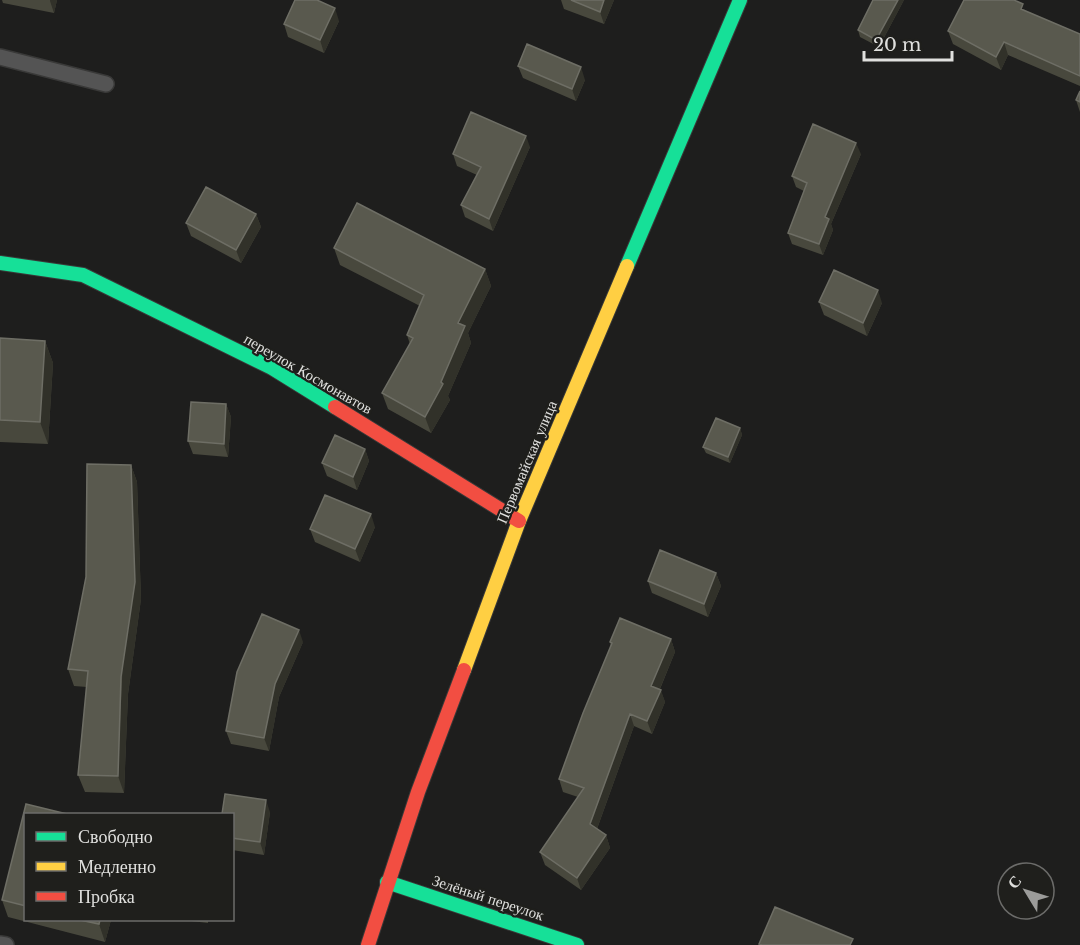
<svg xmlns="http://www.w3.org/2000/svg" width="1080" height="945" font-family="'Libre Baskerville',serif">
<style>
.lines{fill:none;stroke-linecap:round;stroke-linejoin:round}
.lane-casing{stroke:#393938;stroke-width:18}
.fast-casing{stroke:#393938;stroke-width:16}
.slow-casing{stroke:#393938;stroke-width:16}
.jam-casing{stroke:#393938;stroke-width:16}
.lane{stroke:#545454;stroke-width:15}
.fast{stroke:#16e098;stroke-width:14}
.slow{stroke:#ffcf43;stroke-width:14}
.jam{stroke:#f24e42;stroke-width:14}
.wall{fill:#48483d}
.shaded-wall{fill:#313129}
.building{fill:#59594e;stroke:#6e6e65;stroke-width:1.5}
.labels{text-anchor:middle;stroke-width:4.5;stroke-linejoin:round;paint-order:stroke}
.street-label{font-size:15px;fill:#e0e0de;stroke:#1f1f1c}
</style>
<rect width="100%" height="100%" fill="#1e1e1d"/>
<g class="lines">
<!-- lane casing -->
<g class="lane-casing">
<path id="lane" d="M 0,57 L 106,84
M 0,944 L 6,945"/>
</g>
<!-- fast casing -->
<g class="fast-casing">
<path id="fast" d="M 0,263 L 83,275 L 272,368 L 335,407
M 627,266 L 740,0
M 387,882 L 577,945"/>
</g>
<!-- slow casing -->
<g class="slow-casing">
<path id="slow" d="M 464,670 L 519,521 L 627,266"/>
</g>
<!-- jam casing -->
<g class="jam-casing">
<path id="jam" d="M 335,407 L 519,521
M 368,945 L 418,792 L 464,670"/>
</g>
<!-- lane -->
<use href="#lane" class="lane"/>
<!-- fast -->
<use href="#fast" class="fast"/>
<!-- slow -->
<use href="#slow" class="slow"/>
<!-- jam -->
<use href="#jam" class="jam"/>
</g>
<!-- wall -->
<path class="wall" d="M 2,0 L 57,0 L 54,13 L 3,3 Z
M 561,0 L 614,0 L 604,24 L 564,9 Z
M 873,0 L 904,0 L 879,47 L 860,37 L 858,30 Z
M 1026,11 L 1080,34 L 1080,86 L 1008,55 L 1001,70 L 953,44 L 948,31 Z
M 339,21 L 324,53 L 288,37 L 284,24 Z
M 518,66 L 585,80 L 576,101 L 523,78 Z
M 1080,91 L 1080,112 L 1076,100 Z
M 530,147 L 493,231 L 465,217 L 461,205 L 477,175 L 457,166 L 453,154 Z
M 861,154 L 831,224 L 833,230 L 823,255 L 792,244 L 788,233 L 804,191 L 796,187 L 792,176 Z
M 256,214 L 261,227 L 241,263 L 191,236 L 186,223 Z
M 334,248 L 485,269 L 491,286 L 468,333 L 471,343 L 448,396 L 450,400 L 431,433 L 388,409 L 382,393 L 410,344 L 407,335 L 420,306 L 340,265 Z
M 819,302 L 882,303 L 867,336 L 824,315 Z
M 0,338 L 45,341 L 53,363 L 48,444 L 0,442 Z
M 226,404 L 231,417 L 228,457 L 193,454 L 188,441 Z
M 740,428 L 742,435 L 730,463 L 706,453 L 703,447 Z
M 365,449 L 369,461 L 357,490 L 327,476 L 322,463 Z
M 131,465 L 137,482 L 141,599 L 128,694 L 124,793 L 85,792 L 78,775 L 87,687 L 74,686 L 68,669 Z
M 375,527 L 360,562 L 315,542 L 310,529 Z
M 716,573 L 721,586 L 708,617 L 652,593 L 648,581 Z
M 671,639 L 675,652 L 660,689 L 665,702 L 652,734 L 634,726 L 597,829 L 606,835 L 610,848 L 581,890 L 545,865 L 540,852 L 578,797 L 563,792 L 559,779 L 611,646 L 610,642 Z
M 303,642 L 279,697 L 269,751 L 231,744 L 226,731 Z
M 270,812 L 264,855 L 232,850 L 232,814 Z
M 26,814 L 26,920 L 111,920 L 105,942 L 8,917 L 2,900 Z
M 183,920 L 208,920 L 208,923 Z"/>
<!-- shaded-wall -->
<path class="shaded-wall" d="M 50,0 L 57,0 L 54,13 L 50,1 Z
M 604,0 L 614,0 L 604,24 L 600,12 Z
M 898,0 L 904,0 L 879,47 L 876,40 Z
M 335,8 L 339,21 L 324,53 L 320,40 Z
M 1004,42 L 1008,55 L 1001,70 L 996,57 Z
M 581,67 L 585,80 L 576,101 L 572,89 Z
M 526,136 L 530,147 L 493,231 L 489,219 Z
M 856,143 L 861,154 L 831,224 L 833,230 L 823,255 L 819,244 L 825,217 Z
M 256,214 L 261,227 L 241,263 L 236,250 Z
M 485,269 L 491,286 L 468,333 L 471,343 L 448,396 L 450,400 L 431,433 L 425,417 L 441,382 L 458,323 Z
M 878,290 L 882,303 L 867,336 L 863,323 Z
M 45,341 L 53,363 L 48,444 L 40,422 Z
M 226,404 L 231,417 L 228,457 L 224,444 Z
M 740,428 L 742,435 L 730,463 L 728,457 Z
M 365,449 L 369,461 L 357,490 L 353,477 Z
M 131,465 L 137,482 L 141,599 L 128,694 L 124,793 L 118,776 Z
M 371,514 L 375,527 L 360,562 L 355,549 Z
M 716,573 L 721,586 L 708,617 L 704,604 Z
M 299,630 L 303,642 L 279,697 L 269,751 L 264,738 L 275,684 Z
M 671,639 L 675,652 L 656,698 L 651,686 Z
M 661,690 L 665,702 L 652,734 L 647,721 Z
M 630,714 L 634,726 L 594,837 L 590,824 Z
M 266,800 L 270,812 L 264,855 L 260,842 Z
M 606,835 L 610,848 L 581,890 L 577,878 Z
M 100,920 L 111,920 L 105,942 L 99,924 Z"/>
<!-- building -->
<path class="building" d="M 295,0 L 317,0 L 335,8 L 320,40 L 284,24 Z
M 571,0 L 604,0 L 600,12 Z
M 873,0 L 898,0 L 876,40 L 858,30 Z
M 964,0 L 1014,0 L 1023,4 L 1021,9 L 1080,34 L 1080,76 L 1004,42 L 996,57 L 948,31 Z
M 527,44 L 581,67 L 572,89 L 518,66 Z
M 1080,91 L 1080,102 L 1076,100 Z
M 471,112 L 526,136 L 489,219 L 461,205 L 481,167 L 453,154 Z
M 813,124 L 856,143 L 825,217 L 829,219 L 819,244 L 788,233 L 807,183 L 792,176 Z
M 206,187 L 256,214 L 236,250 L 186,223 Z
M 357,203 L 485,269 L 458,323 L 465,326 L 441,382 L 443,384 L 425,417 L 382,393 L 413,338 L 407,335 L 424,295 L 334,248 Z
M 834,270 L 878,290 L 863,323 L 819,302 Z
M 0,338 L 45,341 L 40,422 L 0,420 Z
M 191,402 L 226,404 L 224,444 L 188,441 Z
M 716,418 L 740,428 L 728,457 L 703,447 Z
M 335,435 L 365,449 L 353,477 L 322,463 Z
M 87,464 L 131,465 L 135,582 L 121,677 L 118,776 L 78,775 L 88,671 L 68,669 L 86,577 Z
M 325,495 L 371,514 L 355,549 L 310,529 Z
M 660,550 L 716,573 L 704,604 L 648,581 Z
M 262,614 L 299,630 L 275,684 L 264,738 L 226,731 L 237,672 Z
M 620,618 L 671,639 L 651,686 L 661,690 L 647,721 L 630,714 L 590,824 L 606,835 L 577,878 L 540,852 L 584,788 L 559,779 L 583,713 L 612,643 L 610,642 Z
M 225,794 L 266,800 L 260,842 L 232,838 L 232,814 L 222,814 Z
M 26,804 L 67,814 L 26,814 L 26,906 L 2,900 Z
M 775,907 L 853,939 L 850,945 L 762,945 L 759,944 Z
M 80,920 L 100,920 L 99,924 Z"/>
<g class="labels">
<!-- street labels -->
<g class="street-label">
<text transform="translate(308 374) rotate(30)" y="5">переулок Космонавтов</text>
<text transform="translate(527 462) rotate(-67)" y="5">Первомайская улица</text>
<text transform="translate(488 898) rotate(18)" y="5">Зелёный переулок</text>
</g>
</g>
<!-- legend -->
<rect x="24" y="813" width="210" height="108" fill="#1f1f1c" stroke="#6c6c6a" stroke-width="1.5"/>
<rect x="36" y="832" width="30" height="9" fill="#16e098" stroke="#6c6c6a" stroke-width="1.5"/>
<text x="78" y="843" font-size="18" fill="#e0e0de">Свободно</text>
<rect x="36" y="862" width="30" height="9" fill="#ffcf43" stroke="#6c6c6a" stroke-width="1.5"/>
<text x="78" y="873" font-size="18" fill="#e0e0de">Медленно</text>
<rect x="36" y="892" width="30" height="9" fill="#f24e42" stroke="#6c6c6a" stroke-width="1.5"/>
<text x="78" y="903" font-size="18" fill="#e0e0de">Пробка</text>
<!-- north arrow -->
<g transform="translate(1026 891) rotate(308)"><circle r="28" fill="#1f1f1c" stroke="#6c6c6a" stroke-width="1.5"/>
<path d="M0-4.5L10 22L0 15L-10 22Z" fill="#9c9c9a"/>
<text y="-9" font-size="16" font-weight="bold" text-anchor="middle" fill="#e0e0de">С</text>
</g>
<!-- scale -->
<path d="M864 51v9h88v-9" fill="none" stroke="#e0e0de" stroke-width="3"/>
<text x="873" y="51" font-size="18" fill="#e0e0de" stroke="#1f1f1c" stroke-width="4.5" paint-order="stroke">20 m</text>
</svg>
